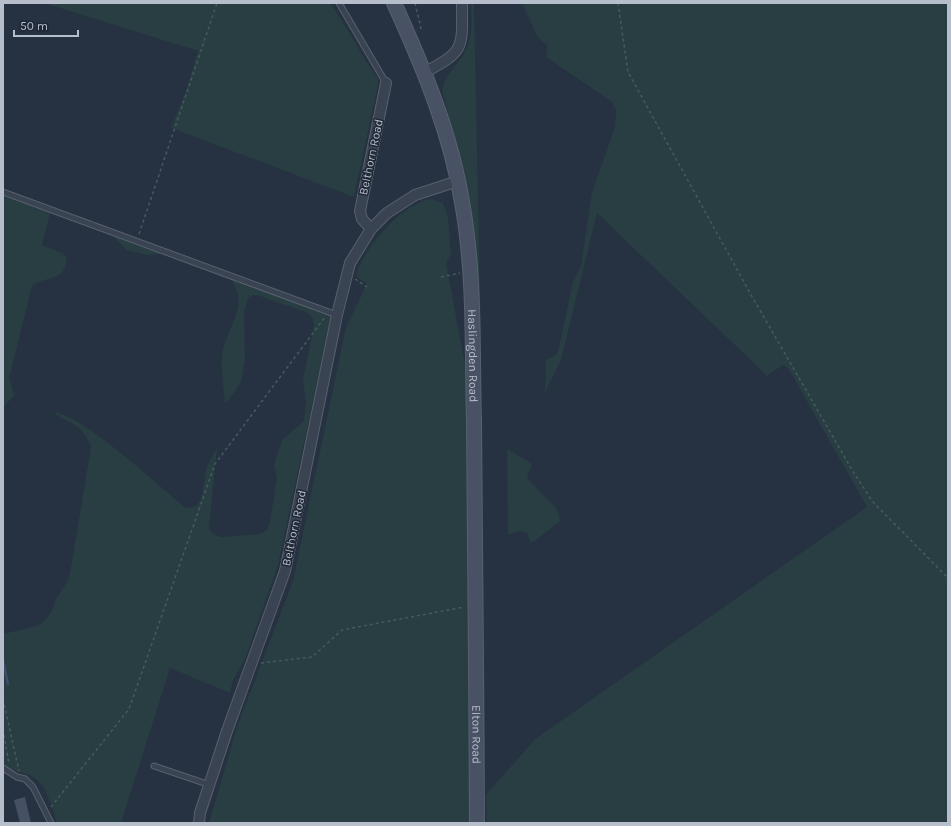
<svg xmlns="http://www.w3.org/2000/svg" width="951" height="826" font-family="Karla,sans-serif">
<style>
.green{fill:#283e42}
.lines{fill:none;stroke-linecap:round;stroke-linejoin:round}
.stream{stroke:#3c4d6a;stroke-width:2.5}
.building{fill:#455163}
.lane-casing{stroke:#58616e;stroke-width:7}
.street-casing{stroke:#58616e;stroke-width:12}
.secondary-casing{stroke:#58616e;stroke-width:16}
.path{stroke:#465b5f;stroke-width:1.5;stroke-dasharray:3 3;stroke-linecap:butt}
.lane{stroke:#3a4351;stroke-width:5}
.street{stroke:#3a4351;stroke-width:10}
.secondary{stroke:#485264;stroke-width:14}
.labels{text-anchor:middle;stroke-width:3;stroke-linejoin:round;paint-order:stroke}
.street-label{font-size:12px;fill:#b7becb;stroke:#1f2836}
</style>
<rect width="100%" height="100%" fill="#263141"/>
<!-- green -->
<path class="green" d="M 44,3 L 330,3 C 348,28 361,55 379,80 L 354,197 L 171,128 L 186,91 L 198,51 Z
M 471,3 L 474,3 L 481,342 L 467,192 L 442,90 C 444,76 456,67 463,55 C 473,40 472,21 471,3 Z
M 522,3 L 948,3 L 948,823 L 487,823 L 486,795 L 535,739 L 867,507 L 788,368 L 783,365 L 767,376 L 597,213 L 561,360 L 545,393 L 546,360 L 556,355 L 559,347 L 573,282 L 581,266 L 592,192 L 615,127 L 616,110 L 612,102 L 546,57 L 547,45 L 538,38 Z
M 3,196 L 50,213 L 42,245 L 62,253 L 67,258 C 64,284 48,274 32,286 L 9,379 L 15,395 L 3,407 Z
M 432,199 L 443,203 L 448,216 L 451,254 L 446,263 L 465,364 L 469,471 L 470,823 L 209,823 L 237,727 L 293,581 L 346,327 L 367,284 L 356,276 C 362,249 404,201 432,199 Z
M 113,236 L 162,254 L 148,255 L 126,250 Z
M 231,280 L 331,316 L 278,565 L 246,657 L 233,680 L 230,693 L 170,668 L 121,823 L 57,823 C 52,808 46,781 29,775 C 20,772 11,770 3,765 L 3,634 L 37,626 L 45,620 L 52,611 L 56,599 L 69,579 L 91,447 C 87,438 84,431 76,426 C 69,420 59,420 54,412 C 83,415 160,487 186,508 L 196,506 L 201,499 L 207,466 L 217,447 L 209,529 L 214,534 L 221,537 L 260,534 L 267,530 L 270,521 L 277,478 L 274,464 L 283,439 L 304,421 L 306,402 L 303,380 L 314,325 L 312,317 L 308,313 L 260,296 L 253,295 L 248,298 L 244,313 L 245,359 L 241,382 L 228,401 L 225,403 C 224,388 220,371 222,356 C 225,328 251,306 231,280 Z
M 507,449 L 532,464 L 527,478 L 557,509 L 560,521 L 535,541 L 530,542 L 527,533 L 520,531 L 508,535 Z"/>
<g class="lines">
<!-- stream -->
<path class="stream" d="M 3,660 L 8,684"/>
</g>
<!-- building -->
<path class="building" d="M 25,797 L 31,823 L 20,823 L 14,800 Z"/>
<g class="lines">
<!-- lane casing -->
<g class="lane-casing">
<path id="lane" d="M 339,3 L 386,83
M 3,192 L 337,315
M 154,766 L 210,785
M 3,768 L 17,777 L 25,779 L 33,787 L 51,823"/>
</g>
<!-- street casing -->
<g class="street-casing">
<path id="street" d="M 425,72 C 466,51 462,47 462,3
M 371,229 L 362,219 L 360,211 L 386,83
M 199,823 L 200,813 L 227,731 L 285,571 L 337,315 L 350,263 L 371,229 L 387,213 L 415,195 L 458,181"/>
</g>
<!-- secondary casing -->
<g class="secondary-casing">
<g id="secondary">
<path id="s1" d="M 394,3 C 424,69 452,136 463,208 C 475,278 472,351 474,421 C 476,555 476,689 477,823"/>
</g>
</g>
<!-- path -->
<path class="path" d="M 415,3 L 421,28 L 417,30
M 618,3 L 628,72 L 750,293 L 855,475 L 873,502 L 948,578
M 139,234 L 217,3
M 441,277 L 460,273
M 355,279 L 367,287
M 261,663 L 312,657 L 342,630 L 464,607
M 3,699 L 19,771
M 3,729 L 9,764
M 51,807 L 129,709 L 215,464 L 325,317"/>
<!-- lane -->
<use href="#lane" class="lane"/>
<!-- street -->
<use href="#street" class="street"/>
<!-- secondary -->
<use href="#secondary" class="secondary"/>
</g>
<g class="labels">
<!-- street labels -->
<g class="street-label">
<text transform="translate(371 157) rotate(-78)" y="4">Belthorn Road</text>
<text dy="4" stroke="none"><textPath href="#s1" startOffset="365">Haslingden Road</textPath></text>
<text transform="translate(294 528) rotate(-78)" y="4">Belthorn Road</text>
<text dy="4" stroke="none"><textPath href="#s1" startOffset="744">Elton Road</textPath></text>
</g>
</g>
<!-- border -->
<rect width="951" height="826" fill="none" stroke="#b7becb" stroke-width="8"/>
<!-- scale -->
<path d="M14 30v6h64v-6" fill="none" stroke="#b7becb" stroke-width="2"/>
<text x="20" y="30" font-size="12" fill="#b7becb" stroke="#1f2836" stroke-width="3" paint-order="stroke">50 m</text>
</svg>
